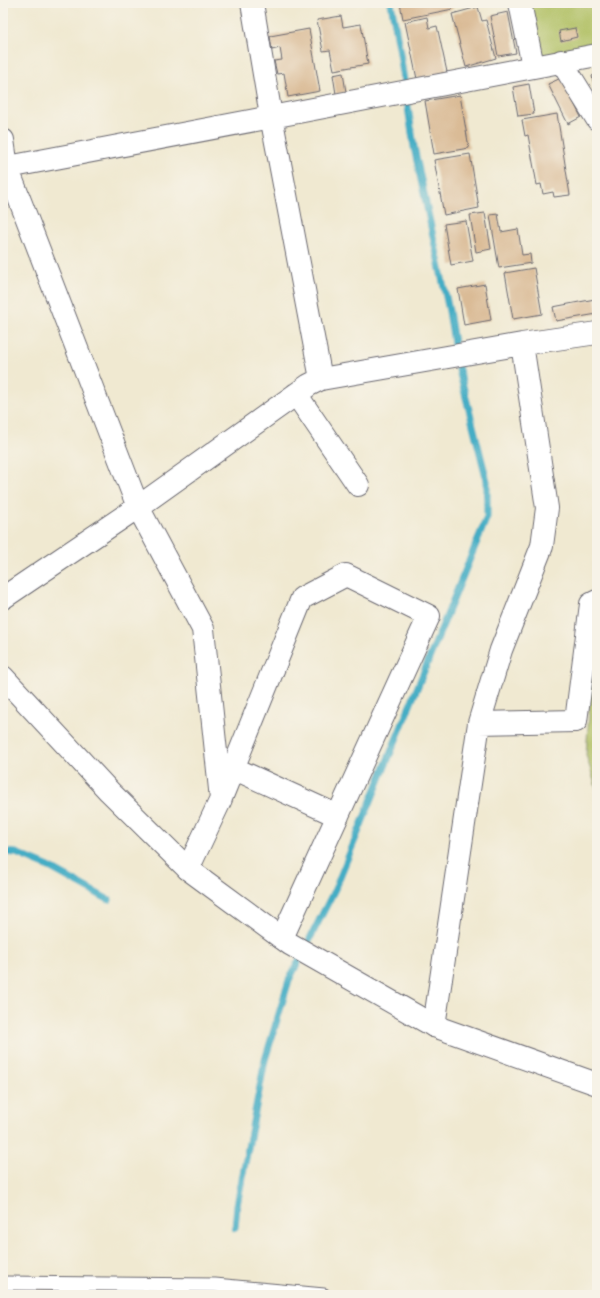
<svg xmlns="http://www.w3.org/2000/svg" width="600" height="1298" font-family="'EB Garamond',serif">
<style>
.green{fill:#b0c063;stroke:#69714f}
.lines{fill:none;stroke-linecap:round;stroke-linejoin:round}
.stream{stroke:#45adc5;stroke-width:7}
.building{fill:#dabb96}
.lane-casing{stroke:#6a6870;stroke-width:15}
.street-casing{stroke:#6a6870;stroke-width:24}
.secondary-casing{stroke:#6a6870;stroke-width:24}
.lane{stroke:#fff;stroke-width:13}
.street{stroke:#fff;stroke-width:22}
.secondary{stroke:#fff;stroke-width:22}
</style>
<rect width="100%" height="100%" fill="#f7f3e8"/>
<filter id="ink" filterUnits="userSpaceOnUse"><feTurbulence type="fractalNoise" baseFrequency=".025" numOctaves="2"/><feDisplacementMap in="SourceGraphic" scale="8" xChannelSelector="R" yChannelSelector="G"/><feConvolveMatrix kernelMatrix="1 2 1 2 8 2 1 2 1" color-interpolation-filters="sRGB"/></filter>
<filter id="wash" filterUnits="userSpaceOnUse"><feTurbulence type="fractalNoise" baseFrequency=".012" numOctaves="4" result="noise"/><feDisplacementMap in="SourceGraphic" scale="16" xChannelSelector="R" yChannelSelector="G"/><feGaussianBlur stdDeviation="0.9" result="paint"/><feColorMatrix in="noise" values="0 0 0 0 0 0 0 0 0 0 0 0 0 0 0 0 0 1.4 0 .05"/><feComposite in="paint" operator="in"/></filter>
<g filter="url(#wash)">
<rect width="100%" height="100%" fill="#f0e9d1"/>
<!-- green -->
<path class="green" d="M 528,3 L 597,3 L 597,46 L 545,57 L 538,49 Z
M 597,630 L 597,791 L 586,755 L 594,641 Z"/>
<g class="lines">
<!-- stream -->
<path class="stream" d="M 3,852 L 16,853 L 49,867 L 109,900
M 235,1228 L 237,1205 L 265,1060 L 289,980 L 335,889 L 487,517 L 487,481 L 457,362 L 449,311 L 414,147 L 399,47 L 391,3"/>
</g>
<g id="blocks">
<!-- building -->
<path class="building" d="M 400,3 L 452,3 L 453,9 L 403,19 Z
M 478,7 L 482,21 L 486,20 L 496,58 L 466,67 L 452,14 Z
M 508,12 L 516,53 L 498,56 L 490,16 Z
M 341,16 L 343,27 L 361,24 L 368,64 L 334,70 L 330,50 L 323,51 L 317,20 Z
M 427,17 L 429,28 L 437,26 L 447,72 L 417,79 L 405,22 Z
M 575,28 L 577,37 L 561,41 L 559,31 Z
M 309,29 L 320,91 L 288,97 L 284,73 L 277,74 L 274,61 L 282,60 L 280,48 L 272,50 L 270,36 Z
M 343,73 L 346,92 L 336,94 L 333,75 Z
M 597,74 L 597,94 L 596,94 L 592,76 Z
M 561,78 L 581,117 L 568,124 L 548,84 Z
M 529,84 L 534,114 L 518,116 L 513,87 Z
M 460,95 L 469,148 L 434,154 L 425,101 Z
M 557,114 L 570,195 L 554,197 L 553,192 L 543,194 L 541,184 L 537,185 L 528,135 L 525,136 L 522,120 Z
M 470,154 L 479,208 L 444,215 L 434,160 Z
M 485,213 L 491,249 L 476,252 L 470,215 Z
M 498,214 L 501,232 L 518,229 L 522,255 L 530,254 L 531,263 L 499,268 L 490,215 Z
M 466,221 L 473,261 L 451,265 L 444,224 Z
M 534,268 L 542,314 L 513,319 L 505,273 Z
M 485,284 L 491,320 L 464,325 L 458,289 Z
M 595,299 L 597,314 L 556,321 L 553,307 Z"/>
</g>
</g>
<g filter="url(#ink)">
<use href="#blocks" fill-opacity="0" stroke="#6a6870" stroke-width="1"/>
<g class="lines">
<!-- lane casing -->
<g class="lane-casing">
<path id="lane" d="M 3,1283 L 215,1285 L 324,1295"/>
</g>
<!-- street casing -->
<g class="street-casing">
<path id="street" d="M 252,3 L 271,116 L 321,379
M 520,3 L 533,66
M 561,61 L 597,119
M 3,140 L 7,167 L 138,507 L 203,629 L 221,799 L 188,869
M 3,168 L 597,55
M 296,394 L 358,485
M 3,598 L 138,507 L 309,385 L 321,379 L 522,344 L 597,333
M 479,723 L 576,721 L 591,604 L 597,601
M 233,768 L 338,816
M 222,796 L 302,598 L 346,575 L 429,616 L 282,938
M 434,1026 L 479,723 L 501,650 L 542,546 L 547,508 L 522,344"/>
</g>
<!-- secondary casing -->
<g class="secondary-casing">
<path id="secondary" d="M 3,677 L 109,791 L 188,869 L 290,944 L 434,1026 L 597,1084"/>
</g>
<!-- lane -->
<use href="#lane" class="lane"/>
<!-- street -->
<use href="#street" class="street"/>
<!-- secondary -->
<use href="#secondary" class="secondary"/>
</g>
</g>
<!-- margin -->
<rect width="600" height="1298" fill="none" stroke="#f7f3e8" stroke-width="16"/>
</svg>
